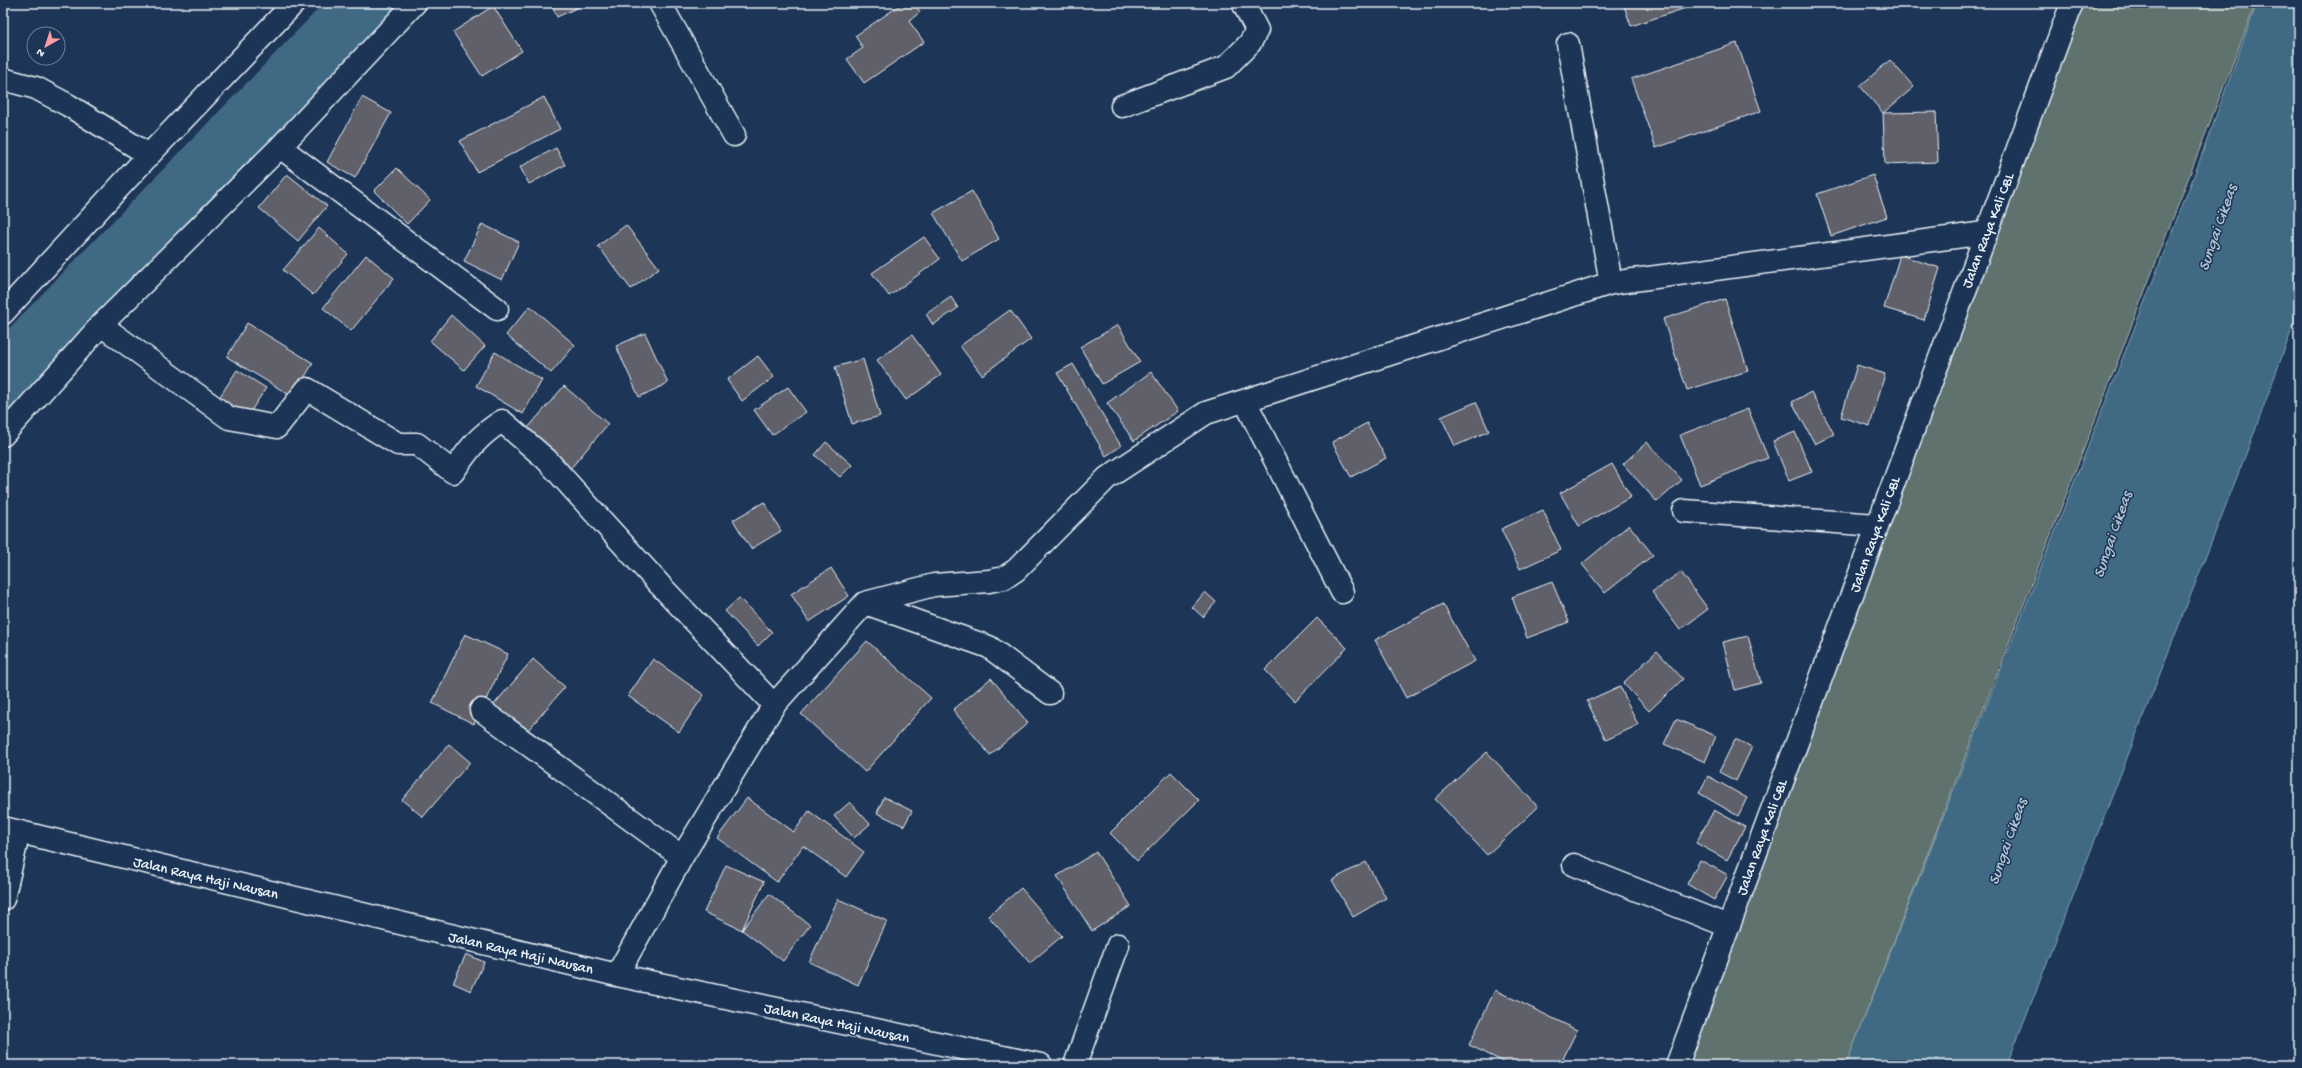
<svg xmlns="http://www.w3.org/2000/svg" width="2302" height="1068" font-family="'Gochi Hand',sans-serif">
<style>
.green{fill:#5e726d;stroke:#a3b2b2}
.water{fill:#3f6b84;stroke:#83a1b2}
.lines{fill:none;stroke-linecap:round;stroke-linejoin:round}
.river{stroke:#3f6b84;stroke-width:66}
.building{fill:#61616b;stroke:#e8f1f8}
.minor-casing{stroke:#e8f1f8;stroke-width:25}
.secondary-casing{stroke:#e8f1f8;stroke-width:25}
.minor{stroke:#1d3557;stroke-width:22}
.secondary{stroke:#1d3557;stroke-width:22}
.labels{text-anchor:middle;stroke-width:3;stroke-linejoin:round;paint-order:stroke}
.street-label{font-size:15px;fill:#e8f1f8;stroke:#1d3557}
.water-label{font-size:16px;font-style:italic;fill:#adc2cf;stroke:#1d3557}
</style>
<rect width="100%" height="100%" fill="#1d3557"/>
<filter id="ink" filterUnits="userSpaceOnUse"><feTurbulence type="fractalNoise" baseFrequency=".025" numOctaves="2"/><feDisplacementMap in="SourceGraphic" scale="8" xChannelSelector="R" yChannelSelector="G"/><feConvolveMatrix kernelMatrix="1 2 1 2 8 2 1 2 1" color-interpolation-filters="sRGB"/></filter>
<g filter="url(#ink)">
<!-- green -->
<path class="green" d="M 2072,3 L 2256,3 L 1846,1065 L 1677,1065 Z"/>
<!-- water -->
<path class="water" d="M 2257,3 L 2299,3 L 2299,310 L 2251,441 L 2007,1065 L 1846,1065 L 2197,168 Z"/>
<g class="lines">
<!-- river -->
<path class="river" d="M 3,382 L 370,3"/>
</g>
<!-- building -->
<path class="building" d="M 551,3 L 587,3 L 557,17 Z
M 903,3 L 914,3 L 920,12 L 909,21 L 924,42 L 864,83 L 847,59 L 863,48 L 855,36 Z
M 1623,3 L 1694,3 L 1695,5 L 1631,26 Z
M 493,6 L 522,51 L 482,76 L 453,32 Z
M 1737,43 L 1761,111 L 1656,148 L 1631,79 Z
M 1890,60 L 1914,87 L 1883,113 L 1860,86 Z
M 362,97 L 391,113 L 355,178 L 327,162 Z
M 544,97 L 560,129 L 477,172 L 460,141 Z
M 1936,112 L 1938,162 L 1885,164 L 1883,113 Z
M 556,148 L 565,165 L 529,184 L 520,167 Z
M 397,168 L 430,200 L 407,224 L 374,191 Z
M 287,174 L 327,206 L 298,241 L 259,208 Z
M 1873,175 L 1887,217 L 1831,236 L 1817,194 Z
M 972,191 L 999,239 L 962,261 L 933,213 Z
M 482,224 L 519,242 L 502,280 L 464,261 Z
M 626,225 L 659,268 L 631,289 L 598,246 Z
M 319,228 L 348,254 L 313,295 L 283,270 Z
M 924,237 L 940,259 L 889,296 L 872,273 Z
M 366,255 L 394,278 L 351,331 L 323,308 Z
M 1900,255 L 1940,268 L 1924,320 L 1884,308 Z
M 951,297 L 958,308 L 933,325 L 926,314 Z
M 1725,299 L 1748,371 L 1687,390 L 1663,319 Z
M 530,306 L 575,345 L 551,373 L 506,335 Z
M 1010,310 L 1031,339 L 982,375 L 960,346 Z
M 451,315 L 485,346 L 464,370 L 430,341 Z
M 247,323 L 313,363 L 293,397 L 227,357 Z
M 1118,325 L 1140,362 L 1102,384 L 1080,347 Z
M 645,333 L 668,383 L 639,397 L 616,346 Z
M 912,335 L 941,375 L 906,400 L 877,360 Z
M 495,352 L 542,380 L 523,414 L 476,386 Z
M 758,356 L 774,377 L 742,401 L 727,380 Z
M 863,359 L 880,416 L 852,424 L 835,367 Z
M 1073,364 L 1121,446 L 1106,456 L 1057,373 Z
M 1857,365 L 1885,374 L 1870,426 L 1841,417 Z
M 237,370 L 266,388 L 245,420 L 217,401 Z
M 1151,372 L 1178,411 L 1134,441 L 1107,403 Z
M 564,386 L 608,424 L 565,475 L 521,436 Z
M 788,387 L 806,412 L 772,435 L 754,410 Z
M 1811,392 L 1834,434 L 1815,444 L 1792,402 Z
M 1476,402 L 1489,431 L 1455,446 L 1441,417 Z
M 1748,409 L 1768,458 L 1700,485 L 1680,435 Z
M 1367,423 L 1386,458 L 1351,477 L 1332,442 Z
M 1795,432 L 1812,472 L 1789,481 L 1773,441 Z
M 826,442 L 852,465 L 840,477 L 815,455 Z
M 1647,442 L 1682,480 L 1657,502 L 1623,464 Z
M 1612,464 L 1631,497 L 1579,526 L 1560,493 Z
M 764,502 L 781,531 L 751,549 L 733,520 Z
M 1543,510 L 1561,550 L 1520,569 L 1501,529 Z
M 1629,525 L 1653,555 L 1605,593 L 1582,564 Z
M 831,568 L 849,596 L 809,622 L 791,594 Z
M 1681,572 L 1708,609 L 1680,630 L 1652,592 Z
M 1552,582 L 1569,622 L 1527,638 L 1512,597 Z
M 1205,592 L 1216,602 L 1203,617 L 1192,607 Z
M 739,598 L 772,632 L 758,646 L 725,611 Z
M 1443,604 L 1475,661 L 1406,698 L 1375,640 Z
M 1317,618 L 1347,648 L 1295,701 L 1265,670 Z
M 465,634 L 508,654 L 474,724 L 432,703 Z
M 1748,636 L 1761,683 L 1735,690 L 1723,642 Z
M 867,641 L 931,698 L 865,772 L 801,714 Z
M 1657,651 L 1683,679 L 1649,711 L 1623,683 Z
M 533,659 L 565,687 L 523,736 L 491,708 Z
M 653,659 L 704,695 L 679,732 L 628,696 Z
M 991,678 L 1028,723 L 990,755 L 953,710 Z
M 1620,686 L 1638,725 L 1606,740 L 1587,701 Z
M 1676,719 L 1716,736 L 1705,762 L 1664,744 Z
M 1735,739 L 1752,747 L 1736,781 L 1719,772 Z
M 449,744 L 470,762 L 423,817 L 402,800 Z
M 1487,752 L 1538,807 L 1487,855 L 1435,799 Z
M 1171,772 L 1199,800 L 1137,861 L 1110,833 Z
M 1708,776 L 1747,798 L 1738,816 L 1699,793 Z
M 884,797 L 912,811 L 904,826 L 877,813 Z
M 747,798 L 794,832 L 809,811 L 864,852 L 846,877 L 803,846 L 777,882 L 717,838 Z
M 850,802 L 870,824 L 854,838 L 834,816 Z
M 1714,810 L 1745,827 L 1727,860 L 1696,843 Z
M 1096,852 L 1131,906 L 1092,931 L 1057,876 Z
M 1700,860 L 1728,875 L 1714,900 L 1687,884 Z
M 1366,862 L 1386,898 L 1353,917 L 1332,880 Z
M 726,865 L 764,882 L 742,930 L 704,912 Z
M 1021,888 L 1062,936 L 1030,963 L 988,916 Z
M 769,894 L 810,925 L 783,961 L 742,930 Z
M 838,899 L 887,921 L 858,985 L 809,962 Z
M 466,954 L 484,962 L 471,991 L 453,983 Z
M 1495,990 L 1577,1030 L 1560,1065 L 1510,1065 L 1469,1045 Z"/>
<g class="lines">
<!-- minor casing -->
<g class="minor-casing">
<path id="minor" d="M 660,3 L 734,135
M 1568,44 L 1611,283
M 3,79 L 36,88 L 68,105 L 149,155
M 1122,106 L 1226,67 L 1250,43 L 1257,30 L 1243,3
M 280,147 L 497,309
M 3,313 L 149,155 L 294,3
M 101,325 L 229,418 L 277,427 L 307,389 L 398,444 L 417,444 L 453,472 C 469,449 478,436 502,421 L 546,459 L 660,585 L 774,705
M 1245,401 L 1342,592
M 3,435 L 101,325 L 280,147 L 415,3
M 1684,511 L 1877,525
M 865,603 L 989,647 L 1050,693
M 481,710 L 682,857
M 1574,865 L 1728,926
M 3,899 L 19,832
M 617,975 L 682,857 L 774,705 L 865,603 L 934,585 L 989,581 L 1004,578 L 1016,570 L 1107,478 L 1206,413 L 1611,283 L 1985,233
M 1075,1065 L 1118,945"/>
</g>
<!-- secondary casing -->
<g class="secondary-casing">
<path id="secondary" d="M 3,828 L 617,975 L 1041,1065
M 1677,1065 L 2072,3"/>
</g>
<!-- minor -->
<use href="#minor" class="minor"/>
<!-- secondary -->
<use href="#secondary" class="secondary"/>
</g>
</g>
<g class="labels">
<!-- street labels -->
<g class="street-label">
<text transform="translate(1987 230) rotate(-69)" y="5">Jalan Raya Kali CBL</text>
<text transform="translate(1874 534) rotate(-70)" y="5">Jalan Raya Kali CBL</text>
<text transform="translate(1761 837) rotate(-70)" y="5">Jalan Raya Kali CBL</text>
<text transform="translate(206 877) rotate(13)" y="5">Jalan Raya Haji Nausan</text>
<text transform="translate(521 952) rotate(13)" y="5">Jalan Raya Haji Nausan</text>
<text transform="translate(837 1022) rotate(12)" y="5">Jalan Raya Haji Nausan</text>
</g>
<!-- water labels -->
<g class="water-label">
<text transform="translate(2216 227) rotate(-71)" y="6">Sungai Cikeas</text>
<text transform="translate(2111 534) rotate(-71)" y="6">Sungai Cikeas</text>
<text transform="translate(2006 841) rotate(-71)" y="6">Sungai Cikeas</text>
</g>
</g>
<!-- margin -->
<rect width="2302" height="1068" fill="none" stroke="#1d3557" stroke-width="16"/>
<rect x="8" y="8" width="2286" height="1052" fill="none" stroke="#e8f1f8" stroke-width="1.5" filter="url(#ink)"/>
<!-- north arrow -->
<g transform="translate(46 46) rotate(219)"><circle r="19" fill="#1d3557" stroke="#6e8097"/>
<path d="M0-3L7 15L0 10L-7 15Z" fill="#ff9aa2"/>
<text y="-6" font-size="11" font-weight="bold" text-anchor="middle" fill="#e8f1f8">N</text>
</g>
</svg>
